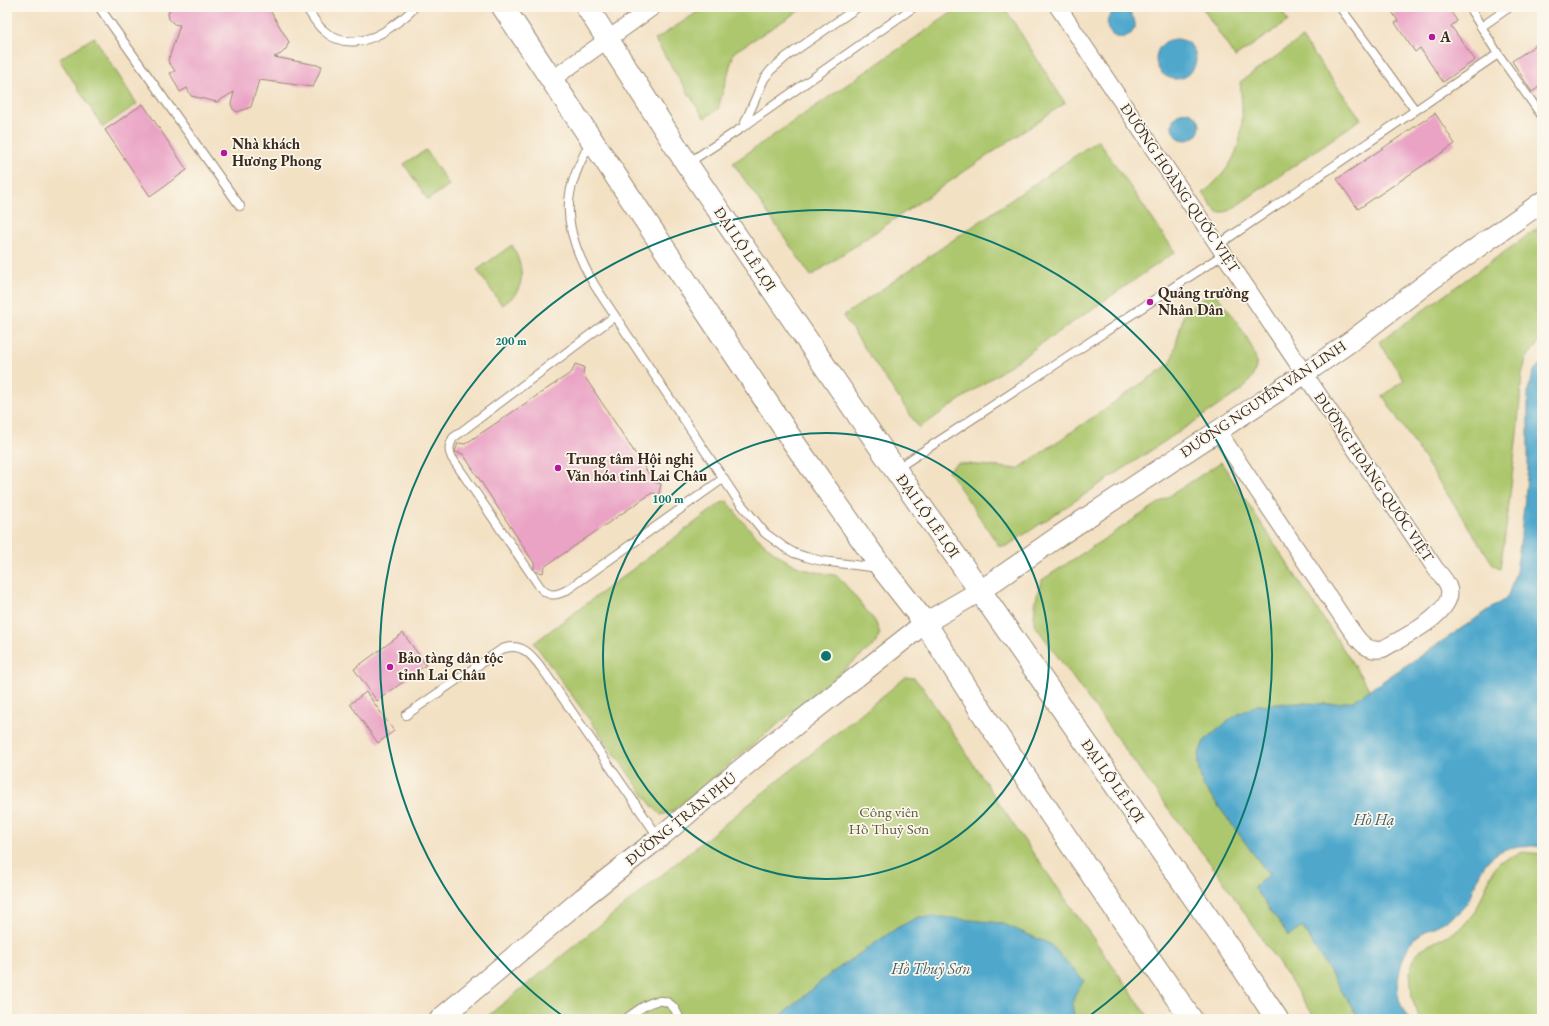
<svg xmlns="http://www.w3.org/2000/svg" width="1549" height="1026" font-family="'EB Garamond',serif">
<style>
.green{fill:#adc76e;stroke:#747846}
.water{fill:#4fa8cc;stroke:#456975}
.building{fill:#eaa3c5}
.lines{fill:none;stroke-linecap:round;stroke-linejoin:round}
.service-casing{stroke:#978671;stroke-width:10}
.minor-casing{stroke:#978671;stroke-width:18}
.tertiary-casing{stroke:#978671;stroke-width:22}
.secondary-casing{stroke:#978671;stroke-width:24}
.service{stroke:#fff;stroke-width:8}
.minor{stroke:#fff;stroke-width:16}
.tertiary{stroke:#fff;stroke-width:20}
.secondary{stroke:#fff;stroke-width:22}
.ring{fill:none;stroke:#0f766e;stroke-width:2}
.poi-dot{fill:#b5179e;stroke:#fbf7ec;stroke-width:1.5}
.labels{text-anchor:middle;stroke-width:3.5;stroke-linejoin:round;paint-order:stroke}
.poi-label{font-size:15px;font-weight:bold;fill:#3b2a1e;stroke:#fbf7ec;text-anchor:start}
.street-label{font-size:15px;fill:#3b2a1e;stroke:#fbf7ec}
.park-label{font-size:15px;fill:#5d5936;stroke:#fbf7ec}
.water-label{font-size:16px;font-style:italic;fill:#435c64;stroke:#fbf7ec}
.centre{fill:#0f766e;stroke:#fbf7ec;stroke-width:2}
.ring-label{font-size:12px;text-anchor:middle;font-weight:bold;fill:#0f766e;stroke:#fbf7ec;stroke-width:3.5;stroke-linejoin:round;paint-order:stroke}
</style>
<rect width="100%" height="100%" fill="#fbf7ec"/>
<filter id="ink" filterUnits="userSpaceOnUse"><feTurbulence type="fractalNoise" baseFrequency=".025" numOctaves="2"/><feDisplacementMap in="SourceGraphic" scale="8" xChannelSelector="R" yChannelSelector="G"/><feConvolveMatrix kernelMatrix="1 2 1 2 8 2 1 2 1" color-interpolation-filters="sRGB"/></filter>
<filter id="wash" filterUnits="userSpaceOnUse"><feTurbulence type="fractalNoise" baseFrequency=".012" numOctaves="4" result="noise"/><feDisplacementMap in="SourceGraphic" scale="16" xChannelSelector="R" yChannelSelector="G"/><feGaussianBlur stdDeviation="0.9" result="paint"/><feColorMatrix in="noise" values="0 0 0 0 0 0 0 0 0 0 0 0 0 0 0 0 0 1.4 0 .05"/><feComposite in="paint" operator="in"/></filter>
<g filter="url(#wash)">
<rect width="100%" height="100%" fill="#f3e1c4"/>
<!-- green -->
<path class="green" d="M 705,7 L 805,7 L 734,52 L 718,109 L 704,118 L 655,40 Z
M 960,7 L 1004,7 L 1065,103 L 811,276 L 733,163 Z
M 1202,7 L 1279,7 L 1288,21 L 1235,57 Z
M 94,37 L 137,104 L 103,127 L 59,59 Z
M 1302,38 L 1361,119 L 1229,211 L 1217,213 L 1203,193 C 1244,160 1245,130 1240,82 Z
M 1098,140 L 1175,252 L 919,428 L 843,316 Z
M 426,150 L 449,185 L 428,200 L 404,164 Z
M 1542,225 L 1542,338 L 1526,359 L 1522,375 L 1518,424 L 1507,521 L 1500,569 L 1493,564 L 1383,396 L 1404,380 L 1379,342 Z
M 512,245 C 524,268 528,290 502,305 L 477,270 Z
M 1213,290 C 1225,306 1259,347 1256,366 C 1255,375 1248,383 1242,390 L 1007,546 L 999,546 L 948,470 L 958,463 L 1018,469 L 1171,363 L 1184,314 Z
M 1221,462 L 1370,690 L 1353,701 L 1330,704 L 1299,703 L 1257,705 L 1204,741 L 1199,754 L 1198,762 L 1199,770 L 1203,785 L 1269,875 L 1254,887 L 1289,936 L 1302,927 L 1359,1019 L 1316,1019 L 1217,872 L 1164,803 L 1034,624 C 1034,608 1036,595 1042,580 Z
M 727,501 C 746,527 775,561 808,570 C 818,573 828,573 838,576 L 875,621 L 880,633 L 875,644 L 673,811 L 661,815 L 652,806 L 534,643 L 721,503 Z
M 906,677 L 914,678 L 923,688 L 1019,833 L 1150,1019 L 1075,1019 C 1070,1001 1073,995 1084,981 L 1050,944 L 1001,923 L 918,917 L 897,928 L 830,974 L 777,1019 L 484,1019 Z
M 1522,852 L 1542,854 L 1542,1011 L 1534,1019 L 1421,1019 L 1418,1016 L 1412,997 L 1410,971 L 1413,959 L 1421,949 L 1452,933 L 1465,924 L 1476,910 L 1494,868 L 1500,862 Z"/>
<!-- water -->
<path class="water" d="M1107 24a14 14 0 1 1 28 0a14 14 0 1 1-28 0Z
M1156 59a20 20 0 1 1 40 0a20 20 0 1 1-40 0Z
M1172 126a14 14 0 1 1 28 0a14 14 0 1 1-28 0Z
M 1542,361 L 1542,847 C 1516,843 1492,848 1480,873 C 1474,886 1471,901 1460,911 C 1447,923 1430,927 1416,937 C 1404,946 1396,980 1398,994 C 1399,1002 1404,1012 1409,1019 L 1359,1019 L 1302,927 L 1289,936 L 1254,887 L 1269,875 L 1203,785 L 1199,770 L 1198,762 L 1199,754 L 1204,741 L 1233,717 L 1257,705 L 1299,703 L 1330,704 L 1353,701 L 1502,601 L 1508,595 L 1512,584 L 1516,571 L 1520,544 L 1528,468 L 1528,390 L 1534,371 Z
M 918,917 L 940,917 L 1001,923 L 1050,944 L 1084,981 C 1074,994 1070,1002 1075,1019 L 777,1019 L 830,974 L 897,928 Z"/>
<g id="blocks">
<!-- building -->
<path class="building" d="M 172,7 L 268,7 L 289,42 L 286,49 L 281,54 L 274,57 L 322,66 L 313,87 L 259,80 L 251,107 L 237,112 L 233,109 L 231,104 L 234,92 L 217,102 L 191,96 L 187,88 L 180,92 L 170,73 L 175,71 L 168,61 L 180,25 L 174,24 L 169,19 L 168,13 Z
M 1389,7 L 1448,7 L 1457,21 L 1451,26 L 1475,60 L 1443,82 L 1420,48 L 1415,52 L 1395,23 L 1398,21 Z
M 1542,41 L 1542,85 L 1532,92 L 1512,61 Z
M 143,104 L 187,170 L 150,196 L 105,130 Z
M 1435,113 L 1455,144 L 1358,209 L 1337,179 Z
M 575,364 L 584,367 L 583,374 L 654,482 L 661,484 L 659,494 L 652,493 L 544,567 L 543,573 L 534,571 L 534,563 L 463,454 L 455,452 L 458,443 L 465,444 L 572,372 Z
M 403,633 L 426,665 L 377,701 L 354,669 Z
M 366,692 L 394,731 L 378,743 L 350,704 Z"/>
</g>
</g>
<g filter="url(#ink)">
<use href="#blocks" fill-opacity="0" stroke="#978671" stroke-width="1"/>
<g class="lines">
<!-- service casing -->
<g class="service-casing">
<path id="service" d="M 99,7 L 240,206
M 306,7 C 311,14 316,24 323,30 C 343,49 370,42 391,27 C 398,21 409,16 414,7
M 1340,7 L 1415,110
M 1469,7 L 1498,54 L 1542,116
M 1481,27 L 1510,7
M 743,127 L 764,79 L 771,70 L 786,57 L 858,7
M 590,142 C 582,159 573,176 570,194 C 564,226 579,259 595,286 L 737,499 L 765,533 L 784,547 L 794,553 L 806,557 L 822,561 L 879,568
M 688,163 L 743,127 L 914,7
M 1218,245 L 1498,54
M 615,316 L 453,438 C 449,446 448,450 452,458 L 540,587 C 548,597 556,596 567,590 L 724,478
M 896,469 L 1224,254
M 406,715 L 502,649 C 524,641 534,658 546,674 L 659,838
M 626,1019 C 638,1010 660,990 674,1008 C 676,1011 678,1015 680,1019"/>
</g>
<!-- minor casing -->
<g class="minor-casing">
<path id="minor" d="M 1058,7 L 1435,568 C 1439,573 1446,580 1448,586 C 1459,612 1401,638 1383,649 C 1365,653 1359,640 1349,627 L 1217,430
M 551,80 L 653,7"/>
</g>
<!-- tertiary casing -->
<g class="tertiary-casing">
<path id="tertiary" d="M 440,1019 L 583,898 L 659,838 L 730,778 L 798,723 L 925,623 L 980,591 L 1059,536 L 1304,374 L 1354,339 L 1431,280 L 1542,202"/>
</g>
<!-- secondary casing -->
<g class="secondary-casing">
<path id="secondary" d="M 503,7 L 794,443 L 882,568 L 925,623 L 989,723 L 1072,846 L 1191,1019
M 587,7 L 687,164 L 895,469 L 1243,968 L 1277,1019"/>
</g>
<!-- service -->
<use href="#service" class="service"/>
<!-- minor -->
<use href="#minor" class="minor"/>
<!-- tertiary -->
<use href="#tertiary" class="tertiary"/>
<!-- secondary -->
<use href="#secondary" class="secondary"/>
</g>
</g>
<!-- distance rings -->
<g class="ring">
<circle cx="826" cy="656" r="223"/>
<path d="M564 1017A446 446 0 1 1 1088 1017"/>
</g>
<!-- markers -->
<g class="poi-dot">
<circle cx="1432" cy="37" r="4"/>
<circle cx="224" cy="153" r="4"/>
<circle cx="1150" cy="302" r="4"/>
<circle cx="558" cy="468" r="4"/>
<circle cx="390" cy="667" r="4"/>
</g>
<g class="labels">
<!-- poi labels -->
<g class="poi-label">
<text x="1440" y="42">A</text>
<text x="232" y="149">Nhà khách<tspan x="232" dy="17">Hương Phong</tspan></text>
<text x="1158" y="298">Quảng trường<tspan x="1158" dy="17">Nhân Dân</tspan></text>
<text x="566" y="464">Trung tâm Hội nghị<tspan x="566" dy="17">Văn hóa tỉnh Lai Châu</tspan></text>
<text x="398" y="663">Bảo tàng dân tộc<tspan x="398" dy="17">tỉnh Lai Châu</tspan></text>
</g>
<!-- street labels -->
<g class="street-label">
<text transform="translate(1180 188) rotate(56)" y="5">ĐƯỜNG HOÀNG QUỐC VIỆT</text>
<text transform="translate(745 249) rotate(56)" y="5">ĐẠI LỘ LÊ LỢI</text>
<text transform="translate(1263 399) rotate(-34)" y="5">ĐƯỜNG NGUYỄN VĂN LINH</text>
<text transform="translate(1374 477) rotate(56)" y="5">ĐƯỜNG HOÀNG QUỐC VIỆT</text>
<text transform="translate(928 516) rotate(55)" y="5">ĐẠI LỘ LÊ LỢI</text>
<text transform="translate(1113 781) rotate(55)" y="5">ĐẠI LỘ LÊ LỢI</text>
<text transform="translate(681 819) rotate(-39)" y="5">ĐƯỜNG TRẦN PHÚ</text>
</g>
<!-- park labels -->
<g class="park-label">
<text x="889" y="817">Công viên<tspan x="889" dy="17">Hồ Thuỷ Sơn</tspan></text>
</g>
<!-- water labels -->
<g class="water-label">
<text x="1374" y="825">Hồ Hạ</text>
<text x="931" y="974">Hồ Thuỷ Sơn</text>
</g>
</g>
<circle cx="826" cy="656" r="6" class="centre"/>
<g class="ring-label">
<text x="511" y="345">200 m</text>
<text x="668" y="503">100 m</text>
</g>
<!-- margin -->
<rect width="1549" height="1026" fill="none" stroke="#fbf7ec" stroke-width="24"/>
</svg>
